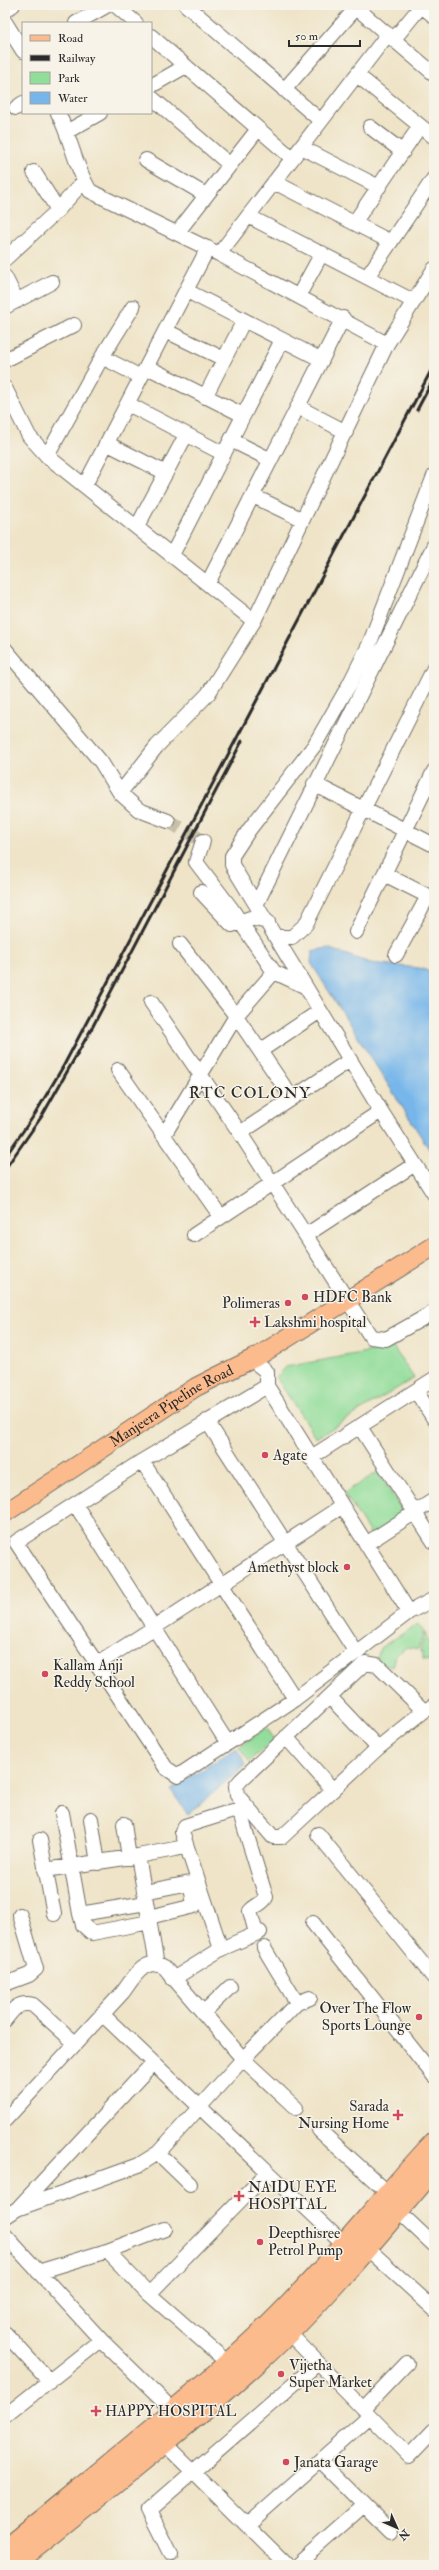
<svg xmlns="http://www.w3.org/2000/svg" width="439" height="2570" font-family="'IM FELL Double Pica',serif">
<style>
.green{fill:#91dd9a;stroke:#5e8462}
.water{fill:#76b6ea;stroke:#50708a}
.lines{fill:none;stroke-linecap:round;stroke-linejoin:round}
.minor-tunnel{stroke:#c8bfa9;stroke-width:14;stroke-dasharray:14 7;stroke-linecap:butt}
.minor-casing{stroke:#706c62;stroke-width:16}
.major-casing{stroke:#706c62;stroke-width:20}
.highway-casing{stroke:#706c62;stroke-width:23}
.minor{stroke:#fff;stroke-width:14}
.major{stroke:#fbbb8d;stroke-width:18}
.highway{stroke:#fbbb8d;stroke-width:21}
.rail{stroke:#2b2b2b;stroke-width:3}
.poi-dot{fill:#d1495b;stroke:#f7f3e8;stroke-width:1.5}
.labels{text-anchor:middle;stroke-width:3;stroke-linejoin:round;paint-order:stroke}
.poi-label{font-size:15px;fill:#2b2b2b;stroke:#f7f3e8;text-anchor:start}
.street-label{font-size:15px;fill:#2b2b2b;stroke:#f7f3e8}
.neighbourhood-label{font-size:16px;letter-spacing:1px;fill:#2b2b2b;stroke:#f7f3e8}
</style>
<rect width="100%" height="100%" fill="#f7f3e8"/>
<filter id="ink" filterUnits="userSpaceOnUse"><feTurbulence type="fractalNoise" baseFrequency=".025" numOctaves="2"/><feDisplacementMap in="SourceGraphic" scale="8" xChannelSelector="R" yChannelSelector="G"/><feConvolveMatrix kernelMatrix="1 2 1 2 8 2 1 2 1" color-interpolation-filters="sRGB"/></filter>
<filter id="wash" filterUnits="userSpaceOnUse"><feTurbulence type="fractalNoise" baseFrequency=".012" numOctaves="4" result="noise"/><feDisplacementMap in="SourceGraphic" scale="16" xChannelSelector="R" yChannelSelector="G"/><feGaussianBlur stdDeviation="0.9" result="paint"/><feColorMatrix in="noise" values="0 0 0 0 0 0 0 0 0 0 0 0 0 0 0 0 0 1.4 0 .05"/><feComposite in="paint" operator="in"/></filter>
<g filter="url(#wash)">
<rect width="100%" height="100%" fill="#efe4c8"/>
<!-- green -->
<path class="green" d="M 393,1347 L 414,1378 L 316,1438 L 276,1377 L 286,1367 Z
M 378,1472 L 406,1517 L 373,1538 L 344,1493 Z
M 418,1624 L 424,1632 L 418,1649 L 407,1647 L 396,1655 L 393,1667 L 376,1663 L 380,1648 Z
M 425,1633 L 434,1654 L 434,1661 L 423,1659 L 423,1653 L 420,1651 Z
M 267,1727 L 274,1740 L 249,1761 L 239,1747 Z"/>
<!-- water -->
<path class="water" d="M 327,948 L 370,963 L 419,968 L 434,973 L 434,1157 L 311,963 L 312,951 Z
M 236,1748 L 246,1764 L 188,1815 L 171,1790 Z"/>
</g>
<g filter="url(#ink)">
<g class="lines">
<!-- minor-tunnel -->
<path class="minor-tunnel" d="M 168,821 L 203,841"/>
<!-- minor casing -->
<g class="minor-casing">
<path id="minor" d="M 115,5 L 136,23
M 186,5 L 321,121
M 353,5 L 434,74
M 421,6 L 434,16
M 5,10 L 13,5
M 5,22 L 23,51
M 76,23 L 108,5
M 151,36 L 292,158
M 394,39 L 422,5
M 357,75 L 434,137
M 151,86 L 186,66
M 284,90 L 356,8
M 151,97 L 230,165
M 16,108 L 23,103
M 58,113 C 71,138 75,167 90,191 L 219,254 L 387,344
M 370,127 L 403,152
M 68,131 L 100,113
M 301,147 L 379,187
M 146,160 L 206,195
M 34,172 L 58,210
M 274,182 L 391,242
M 248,216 L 413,301
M 354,223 L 420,126
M 177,233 L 258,129
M 219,254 L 388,34
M 5,259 L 58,210 L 84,181
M 5,277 L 17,301
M 367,277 L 434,178
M 187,291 L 322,360
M 299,295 L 322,253
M 5,307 L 52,282
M 166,331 L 224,359
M 102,357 L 133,307
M 5,360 L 74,325
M 147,367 L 243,415
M 5,388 L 29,436 L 47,456 L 254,621
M 205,397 L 244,320
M 128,404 L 224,454
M 298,407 L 346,432
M 231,440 L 271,460
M 108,444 L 166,473
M 47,456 L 102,357 L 141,377
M 434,476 L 369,645 L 349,685 L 314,746 L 249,830 L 232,856 L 232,865 L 381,1111 L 434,1194
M 85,485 L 208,248
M 253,496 L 301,519
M 137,527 L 186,435
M 172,555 L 282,340
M 208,583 L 343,318
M 5,649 L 101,762 L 120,793 L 157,746 L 208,694 L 254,621 L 387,344 L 434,269
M 314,784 L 434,845
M 120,793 L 139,810 L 168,821
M 384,874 L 434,899
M 201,892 L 232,925 L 250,918 L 268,922
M 257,903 L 434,545
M 356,932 L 434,771
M 277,937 L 292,937 L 306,924 L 434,668
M 180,944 L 236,1016 L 292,1098
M 396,955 L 428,896
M 274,972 L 304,986
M 151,1002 L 240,1133 L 371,1337 L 386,1339 L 434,1312
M 260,1051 L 320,1011
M 118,1070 L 221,1217
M 240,1133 L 350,1060
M 164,1135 L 236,1016 L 274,972 L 231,908 L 196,862 L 203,841
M 194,1235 L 381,1111
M 306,1235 L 415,1164
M 252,1360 L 267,1372 L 267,1386 L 409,1612
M 267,1386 L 142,1461 L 16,1542 L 166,1768 L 178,1776 L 295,1699 L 409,1612 L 434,1599
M 416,1391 L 434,1419
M 207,1421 L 355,1651
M 360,1427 L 434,1542
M 310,1458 L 434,1379
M 142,1461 L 295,1699
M 75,1504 L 227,1742
M 366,1544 L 434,1500
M 96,1665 L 341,1507
M 330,1697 L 378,1748
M 424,1711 L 377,1665 L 365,1663 L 241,1780 L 236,1786 L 237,1795 L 273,1837 L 282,1837 L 378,1748 L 424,1711 L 434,1706
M 286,1737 L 333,1790
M 62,1813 L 80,1914 L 146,1903
M 91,1819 L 98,1863
M 124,1824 L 129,1858
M 318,1834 L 434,1978
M 40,1840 L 54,1914
M 138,1856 L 180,1848
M 45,1870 L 138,1856 L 157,1965
M 144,1892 L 190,1883
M 80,1914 L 83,1925 L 92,1933 L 150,1922
M 149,1917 L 194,1906 L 191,1885
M 313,1923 L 434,2076
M 264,1948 L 297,2003
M 221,1949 L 182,1832 L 185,1826 L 233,1811 L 240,1813 L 266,1897 C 263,1904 255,1905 250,1911 L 256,1933
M 173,1979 L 221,1949 L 260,1932
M 5,1984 L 29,1975 L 36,1969 L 20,1915
M 203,2013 L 230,1987
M 102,2014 L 345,2245
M 5,2020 C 13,2009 19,2001 33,2005 L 75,2043
M 5,2120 L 123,1992 C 132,1980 145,1955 164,1967 L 243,2059 L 296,2108
M 319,2130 L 388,2193
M 158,2153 L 190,2184
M 19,2207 L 153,2063
M 398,2211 L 434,2245
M 5,2217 L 17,2209 L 139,2165 L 158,2153 L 243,2059 L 297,2003 L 310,1998
M 5,2235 L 101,2340 L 173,2410
M 366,2247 L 434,2309
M 107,2251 L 149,2294 L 228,2363
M 38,2272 L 107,2251 L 165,2229
M 149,2294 L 267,2173
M 288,2332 L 409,2456 L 434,2430
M 5,2333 L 50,2382
M 364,2408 L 407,2363
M 5,2416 L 101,2340
M 164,2443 L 287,2565
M 320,2461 L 391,2532
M 247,2525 L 370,2416
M 171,2554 L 149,2510 L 318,2363
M 296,2565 L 364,2505"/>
</g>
<!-- major casing -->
<g class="major-casing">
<g id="major">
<path id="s1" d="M 5,1513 L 196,1387 L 260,1355 L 434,1246"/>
</g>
</g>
<!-- highway casing -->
<g class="highway-casing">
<path id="highway" d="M 5,2550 C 90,2480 177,2412 257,2337 C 321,2277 374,2207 434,2143
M 13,2565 C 97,2497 182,2431 262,2358 C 324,2301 379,2233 434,2168"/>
</g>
<!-- minor -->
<use href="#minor" class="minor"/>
<!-- major -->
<use href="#major" class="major"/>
<!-- highway -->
<use href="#highway" class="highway"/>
<!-- rail -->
<path class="rail" d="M 417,410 L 434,378
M 5,1157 L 35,1114 L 64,1065 L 434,365
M 5,1169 L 42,1116 L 93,1026 L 242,741"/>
</g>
</g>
<!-- markers -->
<g class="poi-dot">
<circle cx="305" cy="1297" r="4"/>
<circle cx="288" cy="1303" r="4"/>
<path d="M253 1316h4v4h4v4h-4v4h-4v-4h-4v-4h4z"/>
<circle cx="265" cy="1455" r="4"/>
<circle cx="347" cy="1567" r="4"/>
<circle cx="45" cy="1674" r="4"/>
<circle cx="419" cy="2017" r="4"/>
<path d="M396 2109h4v4h4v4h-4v4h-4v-4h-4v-4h4z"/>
<path d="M237 2190h4v4h4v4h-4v4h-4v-4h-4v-4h4z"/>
<circle cx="260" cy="2242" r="4"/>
<circle cx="281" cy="2374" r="4"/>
<path d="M94 2405h4v4h4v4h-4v4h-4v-4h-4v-4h4z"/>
<circle cx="286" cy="2462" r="4"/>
</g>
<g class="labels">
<!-- poi labels -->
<g class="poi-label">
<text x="313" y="1302">HDFC Bank</text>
<text x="280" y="1308" text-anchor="end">Polimeras</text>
<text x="264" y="1327">Lakshmi hospital</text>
<text x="273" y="1460">Agate</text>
<text x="339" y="1572" text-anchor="end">Amethyst block</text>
<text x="53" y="1670">Kallam Anji<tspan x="53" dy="17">Reddy School</tspan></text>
<text x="411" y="2013" text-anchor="end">Over The Flow<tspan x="411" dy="17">Sports Lounge</tspan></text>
<text x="389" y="2111" text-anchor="end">Sarada<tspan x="389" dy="17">Nursing Home</tspan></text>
<text x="248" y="2192">NAIDU EYE<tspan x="248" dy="17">HOSPITAL</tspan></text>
<text x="268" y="2238">Deepthisree<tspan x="268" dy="17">Petrol Pump</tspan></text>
<text x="289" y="2370">Vijetha<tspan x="289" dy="17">Super Market</tspan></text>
<text x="105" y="2416">HAPPY HOSPITAL</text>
<text x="294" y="2467">Janata Garage</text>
</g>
<!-- street labels -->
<g class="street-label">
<text dy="5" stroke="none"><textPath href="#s1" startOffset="198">Manjeera Pipeline Road</textPath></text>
</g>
<!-- neighbourhood labels -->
<g class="neighbourhood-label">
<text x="250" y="1098">RTC COLONY</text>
</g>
</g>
<!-- margin -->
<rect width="439" height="2570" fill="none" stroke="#f7f3e8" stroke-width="20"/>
<!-- legend -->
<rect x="22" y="22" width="130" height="92" fill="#f7f3e8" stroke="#a5a39c"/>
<rect x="30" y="35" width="20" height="6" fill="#fbbb8d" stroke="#a5a39c"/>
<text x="58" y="42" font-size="12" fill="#2b2b2b">Road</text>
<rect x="30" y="55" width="20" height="6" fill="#2b2b2b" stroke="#a5a39c"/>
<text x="58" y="62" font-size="12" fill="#2b2b2b">Railway</text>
<rect x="30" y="72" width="20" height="12" fill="#91dd9a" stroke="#a5a39c"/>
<text x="58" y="82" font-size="12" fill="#2b2b2b">Park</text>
<rect x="30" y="92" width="20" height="12" fill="#76b6ea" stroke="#a5a39c"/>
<text x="58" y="102" font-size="12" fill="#2b2b2b">Water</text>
<!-- north arrow -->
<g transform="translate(397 2528) rotate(135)" stroke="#f7f3e8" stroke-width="3" paint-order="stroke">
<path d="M0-3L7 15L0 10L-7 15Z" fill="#2b2b2b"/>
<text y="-6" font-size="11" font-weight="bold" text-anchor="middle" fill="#2b2b2b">N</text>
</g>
<!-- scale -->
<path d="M289 40v6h71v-6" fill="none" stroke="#2b2b2b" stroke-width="2"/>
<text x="295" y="40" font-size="12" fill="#2b2b2b" stroke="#f7f3e8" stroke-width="3" paint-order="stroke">50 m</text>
</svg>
